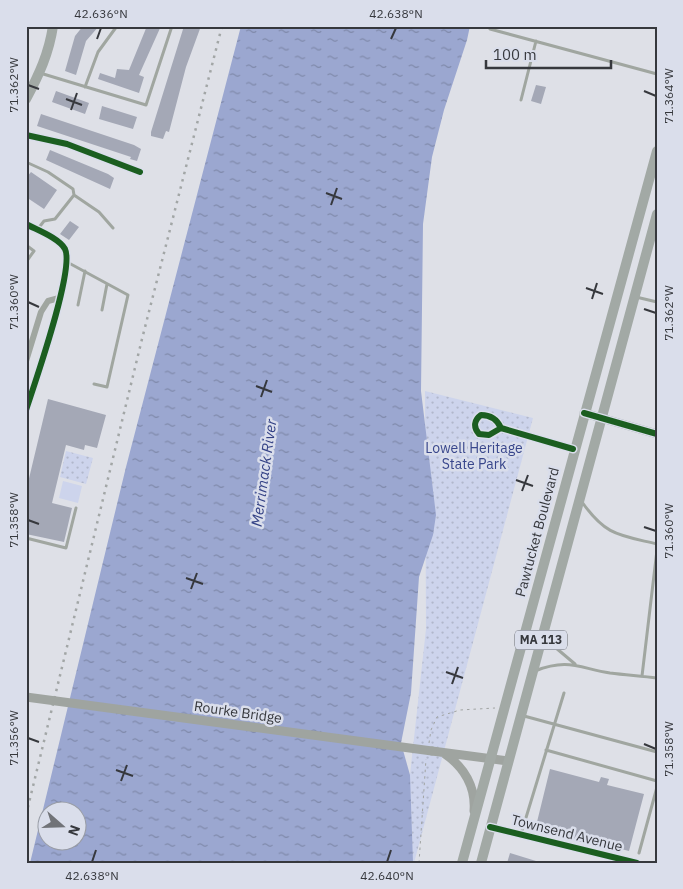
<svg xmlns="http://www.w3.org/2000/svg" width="683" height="889" font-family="'IBM Plex Sans',sans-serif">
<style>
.grass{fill:url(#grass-dots)}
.garden{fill:#cdd4ec}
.water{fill:url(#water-ripples);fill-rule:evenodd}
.building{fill:#a4a8b6}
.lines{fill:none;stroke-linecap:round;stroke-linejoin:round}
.path{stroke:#a1a4a3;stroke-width:1;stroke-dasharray:2.5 4;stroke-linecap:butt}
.service{stroke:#a0a6a0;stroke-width:3}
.minor{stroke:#a0a6a0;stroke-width:6}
.tertiary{stroke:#a0a6a0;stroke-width:9}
.secondary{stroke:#9fa4a0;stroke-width:9}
.primary{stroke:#a2a9a5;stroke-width:10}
.rail{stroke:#a2a6a6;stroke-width:2.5;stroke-dasharray:2.5 5;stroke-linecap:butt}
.secondary-bridge{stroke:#9fa4a0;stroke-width:9}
.cycleway-casing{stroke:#dadeeb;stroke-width:9}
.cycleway{stroke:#1b5e20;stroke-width:6}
.ticks{fill:none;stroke:#36383d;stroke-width:2}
.labels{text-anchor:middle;stroke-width:5;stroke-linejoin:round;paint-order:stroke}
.shield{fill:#dadeeb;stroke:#676a71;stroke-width:1}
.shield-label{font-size:12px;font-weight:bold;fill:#36383d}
.park-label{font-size:14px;fill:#39478c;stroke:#dadeeb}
.street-label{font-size:14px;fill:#36383d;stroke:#dadeeb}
.water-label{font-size:15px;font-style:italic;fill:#334185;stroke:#dadeeb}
.neatline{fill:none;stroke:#36383d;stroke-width:2}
.ticks-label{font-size:12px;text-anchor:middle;fill:#36383d}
</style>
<defs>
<pattern id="grass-dots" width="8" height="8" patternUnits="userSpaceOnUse" patternTransform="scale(1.25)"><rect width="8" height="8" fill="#cdd4ec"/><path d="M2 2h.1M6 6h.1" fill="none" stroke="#b1b7cb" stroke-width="1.8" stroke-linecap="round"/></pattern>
<pattern id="water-ripples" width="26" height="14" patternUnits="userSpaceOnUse" patternTransform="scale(1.25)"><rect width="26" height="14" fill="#9ba7d0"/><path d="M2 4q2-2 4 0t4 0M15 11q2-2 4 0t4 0" fill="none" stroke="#7f89aa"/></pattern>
</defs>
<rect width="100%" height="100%" fill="#dee0e7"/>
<!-- grass -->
<path class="grass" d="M 425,391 L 533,418 L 414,863 L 396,863 L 406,811 L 426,629 Z
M 66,451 L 93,458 L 86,484 L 60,477 Z"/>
<!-- garden -->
<path class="garden" d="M 63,481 L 82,486 L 78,503 L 59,498 Z"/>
<!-- water -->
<path class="water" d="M 241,26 L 470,26 L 467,40 L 444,110 L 432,157 L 423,224 L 421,391 L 436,515 L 433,535 L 419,577 L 411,693 L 401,743 L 410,775 L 413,863 L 30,863 L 126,467 ZM 48,812 L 78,812 L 78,842 L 48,842 Z"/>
<!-- building -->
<path class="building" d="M 83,26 L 99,26 L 86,41 L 76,75 L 65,71 L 75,36 Z
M 147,26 L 161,26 L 139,75 L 144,77 L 139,93 L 98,79 L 100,73 L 115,78 L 117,69 L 129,70 Z
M 184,26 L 201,26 L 186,67 L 169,132 L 166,131 L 163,139 L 151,136 L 151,132 Z
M 536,85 L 546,87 L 541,104 L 531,101 Z
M 56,91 L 89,103 L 85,114 L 52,102 Z
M 102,106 L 137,117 L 133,129 L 99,119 Z
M 41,114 L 134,145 L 141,149 L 137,161 L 130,159 L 131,157 L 37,126 Z
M 50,150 L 108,174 L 114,178 L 110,189 L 46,160 Z
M 31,172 L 57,190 L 44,209 L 26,197 L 26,178 Z
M 70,221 L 79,227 L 69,240 L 60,234 Z
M 48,399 L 106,415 L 97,448 L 85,445 L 84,450 L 66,445 L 52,503 L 72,508 L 64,542 L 26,534 L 26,491 Z
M 550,769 L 599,782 L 601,777 L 609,779 L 607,785 L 644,794 L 629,851 L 613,847 L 612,850 L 554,835 L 555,831 L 536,826 Z
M 510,853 L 536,861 L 535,863 L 507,863 Z"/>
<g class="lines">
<!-- path -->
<path class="path" d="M 429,743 L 431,730 L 437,717 L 460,710 L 495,708
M 419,863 L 426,759"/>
<!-- service -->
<path class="service" d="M 490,29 L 657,74
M 40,73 L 146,105 L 172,26
M 85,87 L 98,52 L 117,26
M 521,100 L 536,41
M 26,162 L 48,172 L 73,189 L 74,195 L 55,219 L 44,221 L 37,230
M 74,195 L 99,212 L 113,228
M 26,245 L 34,251 L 26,262
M 67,262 L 128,295 L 107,387 L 94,384
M 636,297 L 657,302
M 78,305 L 85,271
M 102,310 L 107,284
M 582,502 C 606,536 619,535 657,544
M 26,538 L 66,548 L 76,508
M 546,635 L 556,648 L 575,664
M 535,671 C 568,658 579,668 610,673 C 626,675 641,676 657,678
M 642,676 L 657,550
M 524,716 L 657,752
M 546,750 L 657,781
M 521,834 L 564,693
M 639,853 L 657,787"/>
<!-- minor -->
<path class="minor" d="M 26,135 L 67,144 L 140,172
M 26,224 C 37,230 59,238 65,249 C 75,269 34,385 26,410
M 26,361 L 41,312 L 48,301 L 59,298
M 501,428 C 497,419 491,415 481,415 C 474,420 473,427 479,434 L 489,435 L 501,428 L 573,449
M 490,827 L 637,863"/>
<!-- tertiary -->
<path class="tertiary" d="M 584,413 L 657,434"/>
<!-- secondary -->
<path class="secondary" d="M 432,751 L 508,761
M 445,754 C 464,767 476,787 474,811"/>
<!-- primary -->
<path class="primary" d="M 26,99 C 39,75 49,53 53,26
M 462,863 L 657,151
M 481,863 L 657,214"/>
<!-- rail -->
<path class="rail" d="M 26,815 L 142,339 L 222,26"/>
<!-- secondary-bridge -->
<path class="secondary-bridge" d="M 26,697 L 432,751"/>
<!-- cycleway casing -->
<g class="cycleway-casing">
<path id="cycleway" d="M 26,135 L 67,144 L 140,172
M 26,224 C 37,230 59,238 65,249 C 75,269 34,385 26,410
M 584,413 L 657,434
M 501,428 C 497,419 491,415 481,415 C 474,420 473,427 479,434 L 489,435 L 501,428 L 573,449
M 490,827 L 637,863"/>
</g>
<!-- cycleway -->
<use href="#cycleway" class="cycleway"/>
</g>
<!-- ticks -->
<path class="ticks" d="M 97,39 L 101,28M 391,39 L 396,28M 28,85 L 39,89M 644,91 L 656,96M 66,99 L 82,105M 71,110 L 77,93M 326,193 L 342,199M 331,205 L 337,188M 586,288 L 603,294M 592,299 L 597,283M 28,302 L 39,307M 644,309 L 656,313M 256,386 L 272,392M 261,397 L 267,380M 516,480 L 533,486M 522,491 L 528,475M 28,520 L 39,524M 644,527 L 656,531M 186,578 L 203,584M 191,589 L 197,573M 446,672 L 463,678M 452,684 L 458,667M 28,738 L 39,742M 644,744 L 656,749M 116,770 L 133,776M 121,781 L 127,765M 92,862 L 96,850M 387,862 L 391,850"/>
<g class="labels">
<!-- shield labels -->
<rect class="shield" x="515" y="630.5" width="52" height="19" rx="4"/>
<g class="shield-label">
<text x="541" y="644">MA 113</text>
</g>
<!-- park labels -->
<g class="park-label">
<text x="474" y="453">Lowell Heritage<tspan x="474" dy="16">State Park</tspan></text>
</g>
<!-- street labels -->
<g class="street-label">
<text transform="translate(537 532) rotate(-75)" y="5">Pawtucket Boulevard</text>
<text transform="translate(238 712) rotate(8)" y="5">Rourke Bridge</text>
<text transform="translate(567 833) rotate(14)" y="5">Townsend Avenue</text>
</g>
<!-- water labels -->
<g class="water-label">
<text transform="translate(264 473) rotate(-82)" y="5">Merrimack River</text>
</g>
</g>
<!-- border -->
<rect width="683" height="889" fill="none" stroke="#dadeeb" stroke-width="55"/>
<!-- north arrow -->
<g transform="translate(62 826) rotate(110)"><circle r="24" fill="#dadeeb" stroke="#989ca5"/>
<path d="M0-4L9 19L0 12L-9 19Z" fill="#717378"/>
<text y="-8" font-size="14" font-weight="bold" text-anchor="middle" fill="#36383d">N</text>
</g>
<!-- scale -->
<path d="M486 60v8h125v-8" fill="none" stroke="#36383d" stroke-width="2.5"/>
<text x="493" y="60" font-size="15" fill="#36383d" stroke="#dadeeb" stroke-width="4" paint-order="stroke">100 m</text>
<rect x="28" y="28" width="628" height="834" class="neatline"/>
<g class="ticks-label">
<text x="101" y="18">42.636°N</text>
<text x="396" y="18">42.638°N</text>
<text transform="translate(14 85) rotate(-90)" y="4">71.362°W</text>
<text transform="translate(669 96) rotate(-90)" y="4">71.364°W</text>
<text transform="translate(14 302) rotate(-90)" y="4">71.360°W</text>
<text transform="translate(669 313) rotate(-90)" y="4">71.362°W</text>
<text transform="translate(14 520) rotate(-90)" y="4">71.358°W</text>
<text transform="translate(669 531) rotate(-90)" y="4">71.360°W</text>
<text transform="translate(14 738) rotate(-90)" y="4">71.356°W</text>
<text transform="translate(669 749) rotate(-90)" y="4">71.358°W</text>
<text x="92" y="880">42.638°N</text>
<text x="387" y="880">42.640°N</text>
</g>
</svg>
